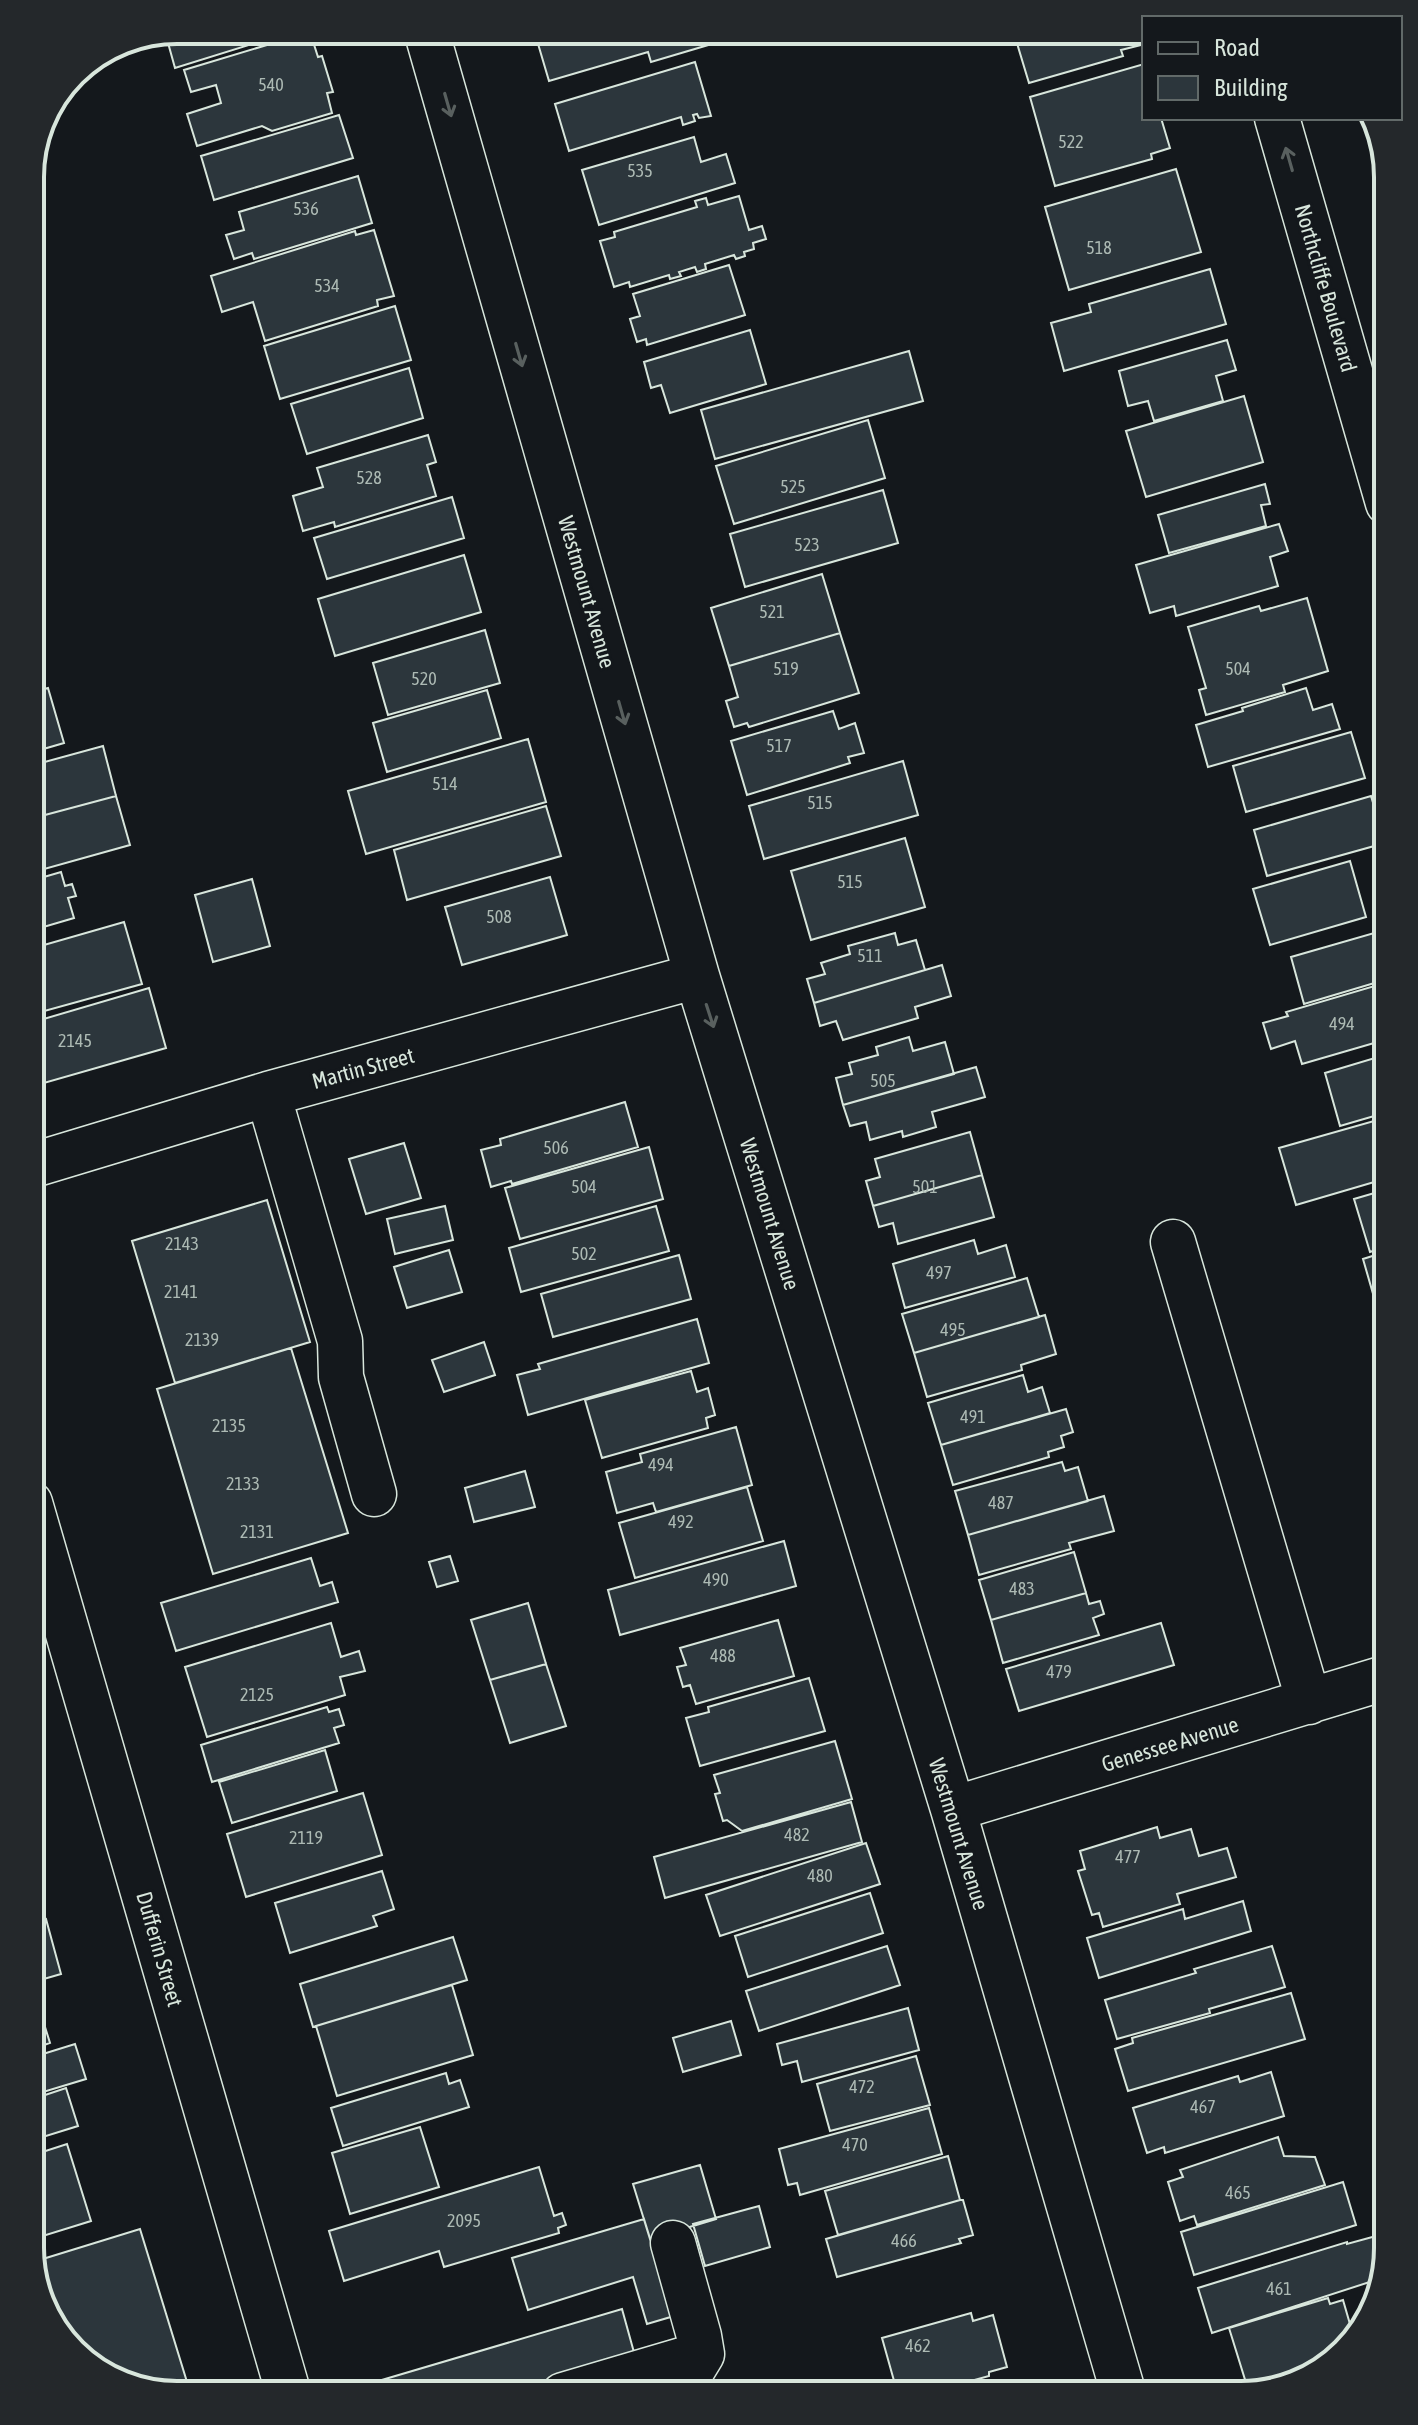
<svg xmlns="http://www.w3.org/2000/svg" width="1418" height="2425" font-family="'Asap Condensed',sans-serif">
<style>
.building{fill:#2c363c;stroke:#d8e6dc;stroke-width:2}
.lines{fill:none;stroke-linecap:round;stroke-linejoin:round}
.minor-casing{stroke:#d8e6dc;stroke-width:47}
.major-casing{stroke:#d8e6dc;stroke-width:47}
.minor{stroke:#14181c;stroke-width:44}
.major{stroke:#14181c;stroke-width:44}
.oneway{stroke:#59605f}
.labels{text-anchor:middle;stroke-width:6;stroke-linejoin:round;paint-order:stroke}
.number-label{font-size:18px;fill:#adbab4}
.street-label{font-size:22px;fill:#d8e6dc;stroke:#14181c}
.rim{fill:none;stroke:#d8e6dc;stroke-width:4}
</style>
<rect width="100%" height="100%" fill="#14181c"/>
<!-- building -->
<path class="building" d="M 177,30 L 297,30 L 175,68 L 165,32 Z
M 560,30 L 711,30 L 715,43 L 651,62 L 648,52 L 549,81 L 536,37 Z
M 1013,30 L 1137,30 L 1141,45 L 1121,50 L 1123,56 L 1029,83 Z
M 310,32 L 318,57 L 322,56 L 333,92 L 327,93 L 332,113 L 272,131 L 262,126 L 197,146 L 187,114 L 221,103 L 216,85 L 191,92 L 184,70 Z
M 695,62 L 711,116 L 699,118 L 697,114 L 693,115 L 695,121 L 683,125 L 681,117 L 569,151 L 555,104 Z
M 1144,64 L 1144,118 L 1161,118 L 1170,148 L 1151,154 L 1152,159 L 1055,186 L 1030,97 Z
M 339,115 L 353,158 L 214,200 L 201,156 Z
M 694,137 L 701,162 L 726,154 L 735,183 L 599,225 L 582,170 Z
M 1176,169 L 1201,252 L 1069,290 L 1045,207 Z
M 358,176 L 372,223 L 254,259 L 252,253 L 234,259 L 226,235 L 244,230 L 239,212 Z
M 739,196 L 749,230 L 762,226 L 766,239 L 753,243 L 754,249 L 744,252 L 745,256 L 736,259 L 734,255 L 705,264 L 706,269 L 697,272 L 695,267 L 679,272 L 681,276 L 670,279 L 669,275 L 630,287 L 629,282 L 614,287 L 600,241 L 615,237 L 614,232 L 697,207 L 695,201 L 706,198 L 708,205 Z
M 374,230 L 394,296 L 377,300 L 378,306 L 265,341 L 253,302 L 222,312 L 211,276 L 355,231 L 356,235 Z
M 729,265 L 745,315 L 647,345 L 646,339 L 637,342 L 630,319 L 640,316 L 633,294 Z
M 1210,269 L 1226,324 L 1064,371 L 1051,323 L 1091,312 L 1089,304 Z
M 395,306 L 411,360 L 280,399 L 264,346 Z
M 750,330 L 766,384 L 670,413 L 661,385 L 651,388 L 644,362 Z
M 1227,340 L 1236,370 L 1216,376 L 1223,401 L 1154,421 L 1148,401 L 1128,406 L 1119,371 Z
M 909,351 L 923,401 L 715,459 L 701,410 Z
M 409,368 L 423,418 L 307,454 L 291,404 Z
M 1244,396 L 1263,462 L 1146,497 L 1126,431 Z
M 868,420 L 885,478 L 734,524 L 716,466 Z
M 428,435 L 436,462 L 427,465 L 436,496 L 335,527 L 334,522 L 303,531 L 293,496 L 323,487 L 317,468 Z
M 1265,484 L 1270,504 L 1261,505 L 1266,526 L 1169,553 L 1158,515 Z
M 883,490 L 898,543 L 745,587 L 730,534 Z
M 452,497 L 464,538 L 327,579 L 314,538 Z
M 1279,524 L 1288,551 L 1270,557 L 1278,586 L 1176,616 L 1174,606 L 1150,613 L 1136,565 Z
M 464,555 L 481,612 L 335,656 L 318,599 Z
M 822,574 L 840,633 L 729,666 L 711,608 Z
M 1307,598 L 1328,671 L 1283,685 L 1285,692 L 1206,715 L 1199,690 L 1206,688 L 1188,627 L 1259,606 L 1261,611 Z
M 485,630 L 500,683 L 388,715 L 373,663 Z
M 840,633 L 859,693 L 749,727 L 747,723 L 734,727 L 726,701 L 738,697 L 729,666 Z
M 48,688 L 64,743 L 40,750 L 42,757 L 30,761 L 30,693 Z
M 1306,688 L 1313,710 L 1332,704 L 1340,729 L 1208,767 L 1196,725 L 1243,711 L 1242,708 Z
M 487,690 L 501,738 L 387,772 L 373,723 Z
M 833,711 L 839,729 L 855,723 L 864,753 L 848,757 L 850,763 L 747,795 L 731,741 Z
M 1351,732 L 1365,778 L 1246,812 L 1233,766 Z
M 528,739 L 546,802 L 366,854 L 348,791 Z
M 103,746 L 116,796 L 30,819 L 30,766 Z
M 903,761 L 918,815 L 764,859 L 749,806 Z
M 116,796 L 130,845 L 30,873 L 30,819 Z
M 1371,796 L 1385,843 L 1267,876 L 1254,830 Z
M 546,806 L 561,856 L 407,900 L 394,850 Z
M 905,838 L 925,907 L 811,940 L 791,871 Z
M 1350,861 L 1366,917 L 1270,945 L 1253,889 Z
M 61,872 L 65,886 L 72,884 L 76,896 L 68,898 L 74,918 L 30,931 L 30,881 Z
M 550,877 L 567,935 L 462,965 L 445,907 Z
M 252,879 L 270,946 L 213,962 L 195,895 Z
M 124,922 L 142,984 L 30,1015 L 30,949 Z
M 1388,929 L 1388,979 L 1304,1004 L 1291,957 Z
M 895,933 L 898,945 L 916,940 L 925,970 L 814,1003 L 807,979 L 825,974 L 821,963 L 850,954 L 848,946 Z
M 942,965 L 951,996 L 915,1007 L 918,1018 L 843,1040 L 836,1021 L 820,1026 L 814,1003 Z
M 1388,982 L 1388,1039 L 1302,1064 L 1295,1041 L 1271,1049 L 1263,1023 L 1288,1016 L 1286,1012 Z
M 149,988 L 166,1048 L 30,1087 L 30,1023 Z
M 909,1037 L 913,1051 L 945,1042 L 954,1074 L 843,1105 L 836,1078 L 852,1074 L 849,1063 L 878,1055 L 876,1047 Z
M 1388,1054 L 1388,1112 L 1340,1126 L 1325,1073 Z
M 976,1067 L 985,1097 L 932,1112 L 936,1127 L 903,1137 L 902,1131 L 870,1140 L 866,1122 L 850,1126 L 843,1105 Z
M 625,1102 L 638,1147 L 512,1184 L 511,1181 L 491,1187 L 481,1150 L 501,1145 L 500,1139 Z
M 1388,1117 L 1388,1178 L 1296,1205 L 1279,1148 Z
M 970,1132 L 982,1175 L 873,1206 L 866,1181 L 880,1177 L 875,1159 Z
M 404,1143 L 421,1198 L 366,1214 L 349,1159 Z
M 649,1147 L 663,1199 L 520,1239 L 505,1188 Z
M 982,1175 L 994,1217 L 898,1244 L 893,1223 L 879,1227 L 873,1206 Z
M 1388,1189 L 1388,1246 L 1370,1252 L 1354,1199 Z
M 267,1200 L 310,1342 L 175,1383 L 132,1241 Z
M 445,1206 L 453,1240 L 395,1254 L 387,1219 Z
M 656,1206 L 669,1251 L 521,1292 L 509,1248 Z
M 974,1240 L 978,1254 L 1006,1245 L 1015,1277 L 905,1308 L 893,1264 Z
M 449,1250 L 462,1292 L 407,1308 L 394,1267 Z
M 1388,1251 L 1388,1316 L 1380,1318 L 1363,1259 Z
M 679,1255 L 691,1299 L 553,1337 L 541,1294 Z
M 1027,1278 L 1039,1317 L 914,1353 L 902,1314 Z
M 1045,1315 L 1056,1354 L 1021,1365 L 1022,1370 L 927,1397 L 914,1353 Z
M 697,1319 L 709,1363 L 528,1415 L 517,1375 L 540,1369 L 538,1364 Z
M 484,1342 L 495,1375 L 444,1392 L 432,1360 Z
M 291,1348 L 348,1533 L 213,1574 L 157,1389 Z
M 691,1371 L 697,1392 L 708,1388 L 715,1415 L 706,1418 L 708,1428 L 602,1458 L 585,1400 Z
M 1023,1375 L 1028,1392 L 1042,1387 L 1050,1413 L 941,1445 L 928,1403 Z
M 1066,1409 L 1073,1432 L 1061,1436 L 1064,1447 L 1048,1452 L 1049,1457 L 953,1485 L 941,1445 Z
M 736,1427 L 752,1485 L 656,1512 L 653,1503 L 617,1513 L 606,1472 L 642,1462 L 640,1454 Z
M 1062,1462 L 1065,1471 L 1078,1467 L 1088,1501 L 968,1535 L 955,1491 Z
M 525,1471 L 535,1507 L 474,1522 L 465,1488 Z
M 747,1487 L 763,1541 L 635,1578 L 619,1523 Z
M 1104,1496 L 1114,1531 L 1069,1543 L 1071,1549 L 979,1575 L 968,1535 Z
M 784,1541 L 796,1586 L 620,1635 L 608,1590 Z
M 1074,1552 L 1086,1593 L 991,1620 L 979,1580 Z
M 450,1556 L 458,1581 L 437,1587 L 429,1562 Z
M 311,1558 L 320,1586 L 332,1582 L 338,1602 L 176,1651 L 161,1603 Z
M 1086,1593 L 1089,1604 L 1100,1601 L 1104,1614 L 1093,1618 L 1099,1635 L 1003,1663 L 991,1620 Z
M 528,1603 L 546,1664 L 490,1680 L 471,1620 Z
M 778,1620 L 794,1676 L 696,1704 L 690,1685 L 683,1687 L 677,1667 L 686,1665 L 680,1648 Z
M 331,1623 L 341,1657 L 359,1651 L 365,1671 L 340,1677 L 345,1695 L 207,1737 L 185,1667 Z
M 1161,1623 L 1174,1665 L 1019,1711 L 1006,1669 Z
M 546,1664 L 566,1726 L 510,1743 L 490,1680 Z
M 809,1678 L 825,1731 L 700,1766 L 686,1718 L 709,1712 L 708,1707 Z
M 327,1707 L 329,1712 L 339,1709 L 344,1725 L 334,1728 L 339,1743 L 212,1782 L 201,1745 Z
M 835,1741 L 852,1799 L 742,1831 L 727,1820 L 723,1821 L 715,1794 L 720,1793 L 714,1775 Z
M 325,1750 L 337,1791 L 232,1823 L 219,1782 Z
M 363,1793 L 382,1855 L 246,1897 L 227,1834 Z
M 851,1802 L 862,1842 L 665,1898 L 654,1857 Z
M 1157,1827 L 1160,1838 L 1191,1829 L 1199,1856 L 1227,1848 L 1236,1877 L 1177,1894 L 1180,1904 L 1103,1927 L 1099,1913 L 1092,1915 L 1078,1871 L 1085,1869 L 1080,1851 Z
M 866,1843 L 880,1884 L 720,1936 L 706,1895 Z
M 382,1871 L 394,1909 L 373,1916 L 377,1926 L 290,1953 L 275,1903 Z
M 870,1893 L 883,1933 L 748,1977 L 735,1936 Z
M 1243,1901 L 1251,1931 L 1099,1978 L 1087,1938 L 1183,1909 L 1185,1919 Z
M 46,1919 L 61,1974 L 30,1983 L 30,1922 Z
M 453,1937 L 467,1980 L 313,2027 L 300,1984 Z
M 887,1946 L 900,1985 L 759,2031 L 746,1991 Z
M 1272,1946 L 1285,1987 L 1209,2009 L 1210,2013 L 1117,2039 L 1105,2000 L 1196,1973 L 1194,1969 Z
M 452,1985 L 473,2055 L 337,2096 L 316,2026 Z
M 1291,1993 L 1305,2039 L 1128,2091 L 1115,2049 L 1133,2043 L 1132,2038 Z
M 35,1995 L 50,2043 L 30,2050 L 30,1997 Z
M 908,2008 L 919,2050 L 802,2082 L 797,2061 L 782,2065 L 777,2044 Z
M 731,2021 L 741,2055 L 683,2072 L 673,2038 Z
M 75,2044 L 86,2079 L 30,2096 L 30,2058 Z
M 916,2056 L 930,2105 L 830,2131 L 817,2084 Z
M 1271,2072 L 1284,2116 L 1165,2153 L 1164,2147 L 1147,2153 L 1133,2108 L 1238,2076 L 1240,2082 Z
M 446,2073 L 449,2084 L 460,2080 L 469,2107 L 343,2146 L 331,2108 Z
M 66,2088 L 78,2126 L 30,2141 L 30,2100 Z
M 929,2108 L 942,2154 L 800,2195 L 797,2183 L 788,2185 L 779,2149 Z
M 420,2127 L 439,2187 L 350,2214 L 332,2153 Z
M 1278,2137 L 1284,2156 L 1315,2157 L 1325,2185 L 1197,2225 L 1194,2216 L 1180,2221 L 1168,2182 L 1183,2177 L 1180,2170 Z
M 67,2144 L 91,2221 L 30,2240 L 30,2156 Z
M 948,2156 L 960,2200 L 838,2235 L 825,2191 Z
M 700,2165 L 716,2219 L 650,2239 L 633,2184 Z
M 539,2167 L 554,2216 L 562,2213 L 566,2225 L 558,2228 L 559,2233 L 444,2267 L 439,2251 L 344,2281 L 329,2231 Z
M 1343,2182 L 1356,2225 L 1194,2275 L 1181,2232 Z
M 960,2200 L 963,2200 L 973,2235 L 959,2239 L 961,2243 L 837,2277 L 826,2239 Z
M 759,2206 L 770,2247 L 705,2266 L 693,2224 Z
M 644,2219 L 674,2316 L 647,2324 L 633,2277 L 528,2310 L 512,2258 Z
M 140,2229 L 191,2395 L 168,2395 L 96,2370 L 45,2313 L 33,2262 Z
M 1376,2236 L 1384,2262 L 1379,2279 L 1212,2333 L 1198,2288 L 1347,2242 L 1347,2244 Z
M 1328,2298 L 1330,2304 L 1343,2300 L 1354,2338 L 1325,2363 L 1247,2386 L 1229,2328 Z
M 622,2309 L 635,2356 L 501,2395 L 378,2395 L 375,2382 Z
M 971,2313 L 973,2321 L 993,2315 L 1007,2367 L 989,2372 L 989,2376 L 920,2395 L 898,2395 L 882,2338 Z
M 1318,2370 L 1306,2380 L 1248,2393 L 1247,2390 Z"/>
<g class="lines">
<!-- minor casing -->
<g class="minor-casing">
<path id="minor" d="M 426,30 L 697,976 L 953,1809 L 1124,2395
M 1277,118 L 1388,503
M 268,1094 L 340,1341 L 341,1377 L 374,1494
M 30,1166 L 268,1094 L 697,976
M 1173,1242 L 1309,1702
M 953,1809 L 1388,1677
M 673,2243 L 699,2336 L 702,2354 L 677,2395
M 563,2395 L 702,2354"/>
</g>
<!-- major casing -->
<g class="major-casing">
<path id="major" d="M 30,1503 L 289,2395"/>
</g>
<!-- minor -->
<use href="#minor" class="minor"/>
<!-- major -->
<use href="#major" class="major"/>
</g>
<!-- one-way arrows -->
<defs><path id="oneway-shaft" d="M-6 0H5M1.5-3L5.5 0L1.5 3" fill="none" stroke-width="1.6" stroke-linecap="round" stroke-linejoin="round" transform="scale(2)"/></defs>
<g class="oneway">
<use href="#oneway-shaft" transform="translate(448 105) rotate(74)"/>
<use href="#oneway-shaft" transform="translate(1289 159) rotate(-106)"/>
<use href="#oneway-shaft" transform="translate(519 355) rotate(74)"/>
<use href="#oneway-shaft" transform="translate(622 713) rotate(74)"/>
<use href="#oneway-shaft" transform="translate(710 1016) rotate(72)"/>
</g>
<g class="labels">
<!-- number labels -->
<g class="number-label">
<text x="271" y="91">540</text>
<text x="1071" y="148">522</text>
<text x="640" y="177">535</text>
<text x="306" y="215">536</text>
<text x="1099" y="254">518</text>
<text x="327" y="292">534</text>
<text x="369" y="484">528</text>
<text x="793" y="493">525</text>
<text x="807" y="551">523</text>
<text x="772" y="618">521</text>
<text x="786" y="675">519</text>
<text x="1238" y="675">504</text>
<text x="424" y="685">520</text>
<text x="779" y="752">517</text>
<text x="445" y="790">514</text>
<text x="820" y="809">515</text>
<text x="850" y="888">515</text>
<text x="499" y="923">508</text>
<text x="870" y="962">511</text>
<text x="1342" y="1030">494</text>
<text x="75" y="1047">2145</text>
<text x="883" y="1087">505</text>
<text x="556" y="1154">506</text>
<text x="584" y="1193">504</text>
<text x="925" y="1193">501</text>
<text x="182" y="1250">2143</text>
<text x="584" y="1260">502</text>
<text x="939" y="1279">497</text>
<text x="181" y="1298">2141</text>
<text x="953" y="1336">495</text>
<text x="202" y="1346">2139</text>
<text x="973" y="1423">491</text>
<text x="229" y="1432">2135</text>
<text x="661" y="1471">494</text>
<text x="243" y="1490">2133</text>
<text x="1001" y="1509">487</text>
<text x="681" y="1528">492</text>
<text x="257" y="1538">2131</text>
<text x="716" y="1586">490</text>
<text x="1022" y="1595">483</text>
<text x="723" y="1662">488</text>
<text x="1059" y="1678">479</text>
<text x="257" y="1701">2125</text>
<text x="797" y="1841">482</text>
<text x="306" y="1844">2119</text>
<text x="1128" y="1863">477</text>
<text x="820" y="1882">480</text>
<text x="862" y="2093">472</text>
<text x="1203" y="2113">467</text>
<text x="855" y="2151">470</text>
<text x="1238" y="2199">465</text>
<text x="464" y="2227">2095</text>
<text x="904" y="2247">466</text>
<text x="1279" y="2295">461</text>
<text x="918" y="2352">462</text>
</g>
<!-- street labels -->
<g class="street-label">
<text transform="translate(1326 288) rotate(74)" y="8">Northcliffe Boulevard</text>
<text transform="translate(587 592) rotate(74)" y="8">Westmount Avenue</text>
<text transform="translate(363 1068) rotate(-15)" y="8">Martin Street</text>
<text transform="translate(770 1214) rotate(73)" y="8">Westmount Avenue</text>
<text transform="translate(1170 1744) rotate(-17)" y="8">Genessee Avenue</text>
<text transform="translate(959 1834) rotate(73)" y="8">Westmount Avenue</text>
<text transform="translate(160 1949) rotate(74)" y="8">Dufferin Street</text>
</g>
</g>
<!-- crop -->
<path d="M0 0H1418V2425H0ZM177 44H1241A133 133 0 0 1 1374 177V2248A133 133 0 0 1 1241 2381H177A133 133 0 0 1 44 2248V177A133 133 0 0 1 177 44Z" fill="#24282b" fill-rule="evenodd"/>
<path class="rim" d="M177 44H1241A133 133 0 0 1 1374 177V2248A133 133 0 0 1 1241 2381H177A133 133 0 0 1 44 2248V177A133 133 0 0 1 177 44Z"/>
<!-- legend -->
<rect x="1142" y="16" width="260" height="104" fill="#14181c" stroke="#626a69" stroke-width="2"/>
<rect x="1158" y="42" width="40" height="12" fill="#14181c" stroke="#626a69" stroke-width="2"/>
<text x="1214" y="56" font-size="24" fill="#d8e6dc">Road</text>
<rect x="1158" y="76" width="40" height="24" fill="#2c363c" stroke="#626a69" stroke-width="2"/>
<text x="1214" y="96" font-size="24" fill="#d8e6dc">Building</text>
</svg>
